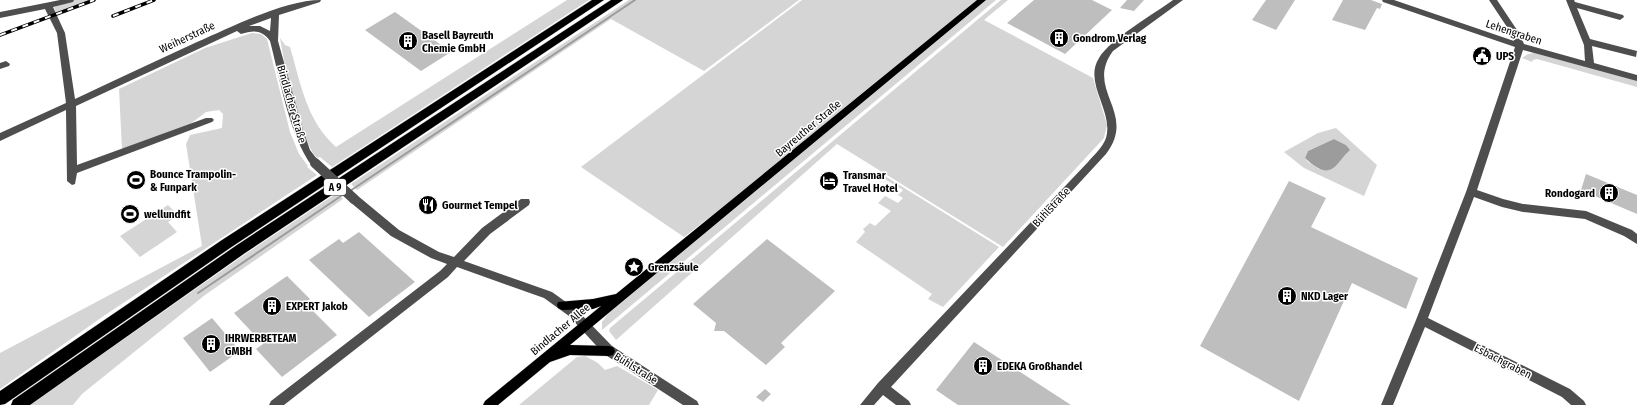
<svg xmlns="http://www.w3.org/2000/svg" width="1637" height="405" font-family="'Fira Sans Condensed',sans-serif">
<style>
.green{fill:#d5d5d5;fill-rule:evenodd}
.water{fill:#9c9c9c}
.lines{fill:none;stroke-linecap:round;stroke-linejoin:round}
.stream{stroke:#9c9c9c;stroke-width:2}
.building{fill:#bebebe}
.major-casing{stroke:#dbdbdb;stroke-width:1}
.highway-casing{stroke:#dbdbdb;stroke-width:1}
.minor{fill:#4e4e4e;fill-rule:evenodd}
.major{fill:#000;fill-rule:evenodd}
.highway{fill:#000;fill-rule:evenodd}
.rail-casing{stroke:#000;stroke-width:3.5}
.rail{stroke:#fff;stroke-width:2;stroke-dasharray:6;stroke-linecap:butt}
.minor-bridge{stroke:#4e4e4e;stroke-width:10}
.labels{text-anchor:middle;stroke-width:3;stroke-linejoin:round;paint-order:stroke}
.shield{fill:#fff;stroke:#4c4c4c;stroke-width:1}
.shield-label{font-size:10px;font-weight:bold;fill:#000}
.street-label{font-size:11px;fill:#000;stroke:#fff}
.poi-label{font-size:11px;font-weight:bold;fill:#000;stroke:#fff;text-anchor:start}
</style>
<rect width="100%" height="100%" fill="#fff"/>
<!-- green -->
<path class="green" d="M 74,0 L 91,0 L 56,13 L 54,7 Z
M 567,0 L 589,0 L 332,167 L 320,157 L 317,158 C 299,138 285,67 280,38 L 285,45 L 290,47 C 301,84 306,120 336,147 Z
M 629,0 L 799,0 L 704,71 L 611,19 L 357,190 L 351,184 Z
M 802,0 L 977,0 L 754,183 L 684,237 L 581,167 Z
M 986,0 L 996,0 L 602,330 L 602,322 L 608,314 Z
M 1001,0 L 1008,0 L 984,20 L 1093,78 L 1107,125 L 1104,138 L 1003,247 L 837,144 L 616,340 L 609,331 L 610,328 Z
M 252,33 L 261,34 L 267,39 L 290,132 L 299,154 L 308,166 L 307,167 L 317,175 L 105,315 L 0,389 L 0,353 L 202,246 L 186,144 L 190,135 L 222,128 L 223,114 L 219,110 L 206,112 L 189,125 L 122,149 L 119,89 L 205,48 Z
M 1534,53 L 1637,80 L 1637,87 L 1537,59 L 1533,60 L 1532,62 L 1522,58 L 1528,54 Z
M 1336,128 L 1377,165 L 1364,196 L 1304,168 L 1284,152 L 1318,133 ZM 1334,139 L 1346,145 L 1349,150 L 1319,169 L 1308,162 L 1305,158 L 1308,151 Z
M 885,176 L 999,247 L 943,307 L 928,299 L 932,294 L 856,242 L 865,232 L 863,229 L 870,223 L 875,226 L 891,211 L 878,203 L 885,196 L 898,203 L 903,198 L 898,195 L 903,190 L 883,178 Z
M 337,193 L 343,199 L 205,295 L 82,394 L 73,405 L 30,405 L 247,253 Z
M 168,205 L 178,215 L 168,222 L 177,232 L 140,257 L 120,236 Z
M 585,356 L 598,363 L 605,370 L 617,366 L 658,390 L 649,405 L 519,405 L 577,357 Z"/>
<!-- water -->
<path class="water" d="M 1334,139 L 1346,145 L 1350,150 C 1339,159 1334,177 1318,168 C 1313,165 1309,162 1305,158 L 1308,151 Z"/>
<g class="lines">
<!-- stream -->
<path class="stream" d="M 350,191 L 635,0
M 198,293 L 344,194"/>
</g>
<!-- building -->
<path class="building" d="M 1034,0 L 1092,0 L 1112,10 L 1065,54 L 1007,23 Z
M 1127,0 L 1144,0 L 1134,11 L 1120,8 Z
M 1266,0 L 1295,0 L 1276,30 L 1252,20 Z
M 1343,0 L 1371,0 L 1382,4 L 1380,9 L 1377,8 L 1365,30 L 1332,20 Z
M 395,12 L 451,52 L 421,71 L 365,30 Z
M 1586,174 L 1637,195 L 1637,214 L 1581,190 Z
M 1289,181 L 1326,198 L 1311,227 L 1418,278 L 1406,309 L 1352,283 L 1299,401 L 1200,346 Z
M 359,232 L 415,282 L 369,317 L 309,260 L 339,239 L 343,243 Z
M 767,239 L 835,291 L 781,343 L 785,347 L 766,365 L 724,331 L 714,331 L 716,323 L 693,304 Z
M 287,276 L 310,299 L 305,303 L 337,335 L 282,377 L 256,349 L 263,344 L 234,313 Z
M 212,318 L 240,351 L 210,372 L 183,338 Z
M 974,342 L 1071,405 L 958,405 L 936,390 Z
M 765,389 L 771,394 L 763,402 L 756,397 Z"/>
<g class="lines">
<!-- major casing -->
<g class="major-casing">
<path id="major" d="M 977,0 L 986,0 L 570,345 L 609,346 L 613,347 L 615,351 L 613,355 L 609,356 L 570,355 L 550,362 L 498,405 L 483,405 L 485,401 L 601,306 L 593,309 L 562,310 L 558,308 L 557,305 L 558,302 L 593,299 L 616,294 Z"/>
</g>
<!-- highway casing -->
<g class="highway-casing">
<path id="highway" d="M 592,0 L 604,0 L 230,248 L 5,404 L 0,405 L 0,391 L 222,240 Z
M 611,0 L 623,0 L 245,253 L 30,405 L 11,405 L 13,400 L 237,245 Z"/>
</g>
<!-- minor -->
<path class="minor" d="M 60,0 L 74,0 L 73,2 L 53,7 L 65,33 L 75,99 C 115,80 156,61 197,42 C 232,27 284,0 321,0 L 320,2 L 279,15 L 278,41 L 303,130 L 310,150 L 320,163 L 318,166 L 312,166 C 289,135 280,79 270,41 C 262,30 254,30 241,34 L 237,31 L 76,106 L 77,165 L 206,118 L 212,118 L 214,120 L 212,122 L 77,173 L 75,184 L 72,185 L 67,181 L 66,110 L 0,141 L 0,133 L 66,103 L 57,33 L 45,9 L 0,18 L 0,12 ZM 271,18 L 270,31 L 260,26 L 249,26 Z
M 1173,0 L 1183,0 L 1113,51 C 1084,90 1138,112 1106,154 L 891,387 L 909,401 L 911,405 L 896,405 L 883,395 L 874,405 L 860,405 L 878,383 L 1088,162 C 1094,155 1103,147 1106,138 C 1114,111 1083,83 1099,58 C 1110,39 1154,14 1173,0 Z
M 1382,0 L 1394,0 L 1514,41 L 1511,33 L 1489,0 L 1497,0 L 1519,33 L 1524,44 L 1585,61 L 1584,45 L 1566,0 L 1574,0 L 1575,2 L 1623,15 L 1624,17 L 1620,20 L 1577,8 L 1590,39 L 1637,51 L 1636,57 L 1592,46 L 1594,63 L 1637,75 L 1637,81 L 1523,50 L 1477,190 L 1503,199 L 1523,204 L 1586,211 L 1632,230 L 1637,234 L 1637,244 L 1624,236 L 1585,219 L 1523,212 L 1502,207 L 1474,197 L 1428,318 L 1570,389 L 1584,401 L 1586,405 L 1571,405 L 1562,397 L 1425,327 L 1393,405 L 1381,405 L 1416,320 L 1466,192 L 1515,47 L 1383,2 Z
M 6,61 L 10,64 L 9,66 L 0,69 L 0,63 Z
M 354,195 L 358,196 L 399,230 L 439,252 L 454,257 L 482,228 L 521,199 L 529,199 L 530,202 L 529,205 L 490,234 L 464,261 L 552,292 L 577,310 L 612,346 L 697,401 L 699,405 L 683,405 L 604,354 L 569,316 L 544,298 L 457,267 L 448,277 L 284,405 L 269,405 L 271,401 L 440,271 L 447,264 L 431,258 L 391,236 L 350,202 L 349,199 L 350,196 Z"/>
<!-- major -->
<use href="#major" class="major"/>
<!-- highway -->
<use href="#highway" class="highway"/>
<!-- rail casing -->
<g class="rail-casing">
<path id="rail" d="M 113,16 L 154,0
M 0,35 L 94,0"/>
</g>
<!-- rail -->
<use href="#rail" class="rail"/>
<!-- minor-bridge -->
<path class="minor-bridge" d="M 315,163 L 354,199"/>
</g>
<!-- icons -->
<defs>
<g id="building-disc" transform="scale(1)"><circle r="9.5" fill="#000" stroke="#fff"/><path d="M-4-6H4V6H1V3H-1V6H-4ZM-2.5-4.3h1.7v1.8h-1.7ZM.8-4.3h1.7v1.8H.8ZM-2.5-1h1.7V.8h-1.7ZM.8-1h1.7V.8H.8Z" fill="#fff"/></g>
<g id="civic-disc" transform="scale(1)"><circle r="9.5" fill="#000" stroke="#fff"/><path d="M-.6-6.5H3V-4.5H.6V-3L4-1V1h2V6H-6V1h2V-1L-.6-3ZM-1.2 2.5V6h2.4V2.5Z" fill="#fff"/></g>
<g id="stadium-disc" transform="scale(1)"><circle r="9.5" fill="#000" stroke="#fff"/><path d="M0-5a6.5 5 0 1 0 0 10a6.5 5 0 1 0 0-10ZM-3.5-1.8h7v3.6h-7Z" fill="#fff"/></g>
<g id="hotel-disc" transform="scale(1)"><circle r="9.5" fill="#000" stroke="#fff"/><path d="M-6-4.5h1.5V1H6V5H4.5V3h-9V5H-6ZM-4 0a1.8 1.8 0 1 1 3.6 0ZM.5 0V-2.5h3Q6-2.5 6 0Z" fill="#fff"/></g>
<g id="restaurant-disc" transform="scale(1)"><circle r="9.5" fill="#000" stroke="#fff"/><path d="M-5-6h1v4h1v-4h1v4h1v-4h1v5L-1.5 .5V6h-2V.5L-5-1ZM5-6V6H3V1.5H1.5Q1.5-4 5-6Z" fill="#fff"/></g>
<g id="sight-disc" transform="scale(1)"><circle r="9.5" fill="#000" stroke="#fff"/><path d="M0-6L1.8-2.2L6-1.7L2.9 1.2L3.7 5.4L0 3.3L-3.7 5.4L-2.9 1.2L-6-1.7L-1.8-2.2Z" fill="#fff"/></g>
</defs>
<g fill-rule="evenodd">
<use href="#building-disc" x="1059" y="38"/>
<use href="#building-disc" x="408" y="41"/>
<use href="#civic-disc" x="1482" y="56"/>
<use href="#stadium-disc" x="136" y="180"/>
<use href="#hotel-disc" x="829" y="181"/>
<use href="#building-disc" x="1609" y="193"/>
<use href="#restaurant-disc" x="428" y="205"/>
<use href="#stadium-disc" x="130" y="214"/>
<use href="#sight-disc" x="634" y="267"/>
<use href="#building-disc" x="1287" y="296"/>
<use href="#building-disc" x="272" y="306"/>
<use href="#building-disc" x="211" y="344"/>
<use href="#building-disc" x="983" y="366"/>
</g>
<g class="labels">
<!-- shield labels -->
<rect class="shield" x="324" y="179" width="22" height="16" rx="3"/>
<g class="shield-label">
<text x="335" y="191">A 9</text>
</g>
<!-- street labels -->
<g class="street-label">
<text transform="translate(1514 32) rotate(18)" y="4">Lehengraben</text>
<text transform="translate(187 37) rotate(-25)" y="4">Weiherstraße</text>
<text transform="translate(292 104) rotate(74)" y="4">Bindlacher Straße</text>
<text transform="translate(808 128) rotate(-40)" y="4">Bayreuther Straße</text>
<text transform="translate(1051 207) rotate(-47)" y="4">Bühlstraße</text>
<text transform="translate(560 329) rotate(-40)" y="4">Bindlacher Allee</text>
<text transform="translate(1503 361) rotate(27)" y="4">Esbachgraben</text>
<text transform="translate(636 368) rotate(32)" y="4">Bühlstraße</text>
</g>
<!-- poi labels -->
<g class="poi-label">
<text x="422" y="39">Basell Bayreuth<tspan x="422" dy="13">Chemie GmbH</tspan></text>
<text x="1073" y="42">Gondrom Verlag</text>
<text x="1496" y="60">UPS</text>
<text x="150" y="178">Bounce Trampolin-<tspan x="150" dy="13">&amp; Funpark</tspan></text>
<text x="843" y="179">Transmar<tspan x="843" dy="13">Travel Hotel</tspan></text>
<text x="1595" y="197" text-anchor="end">Rondogard</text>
<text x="442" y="209">Gourmet Tempel</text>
<text x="144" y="218">wellundfit</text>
<text x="648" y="271">Grenzsäule</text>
<text x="1301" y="300">NKD Lager</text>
<text x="286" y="310">EXPERT Jakob</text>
<text x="225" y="342">IHRWERBETEAM<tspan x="225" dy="13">GMBH</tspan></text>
<text x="997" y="370">EDEKA Großhandel</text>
</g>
</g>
</svg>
